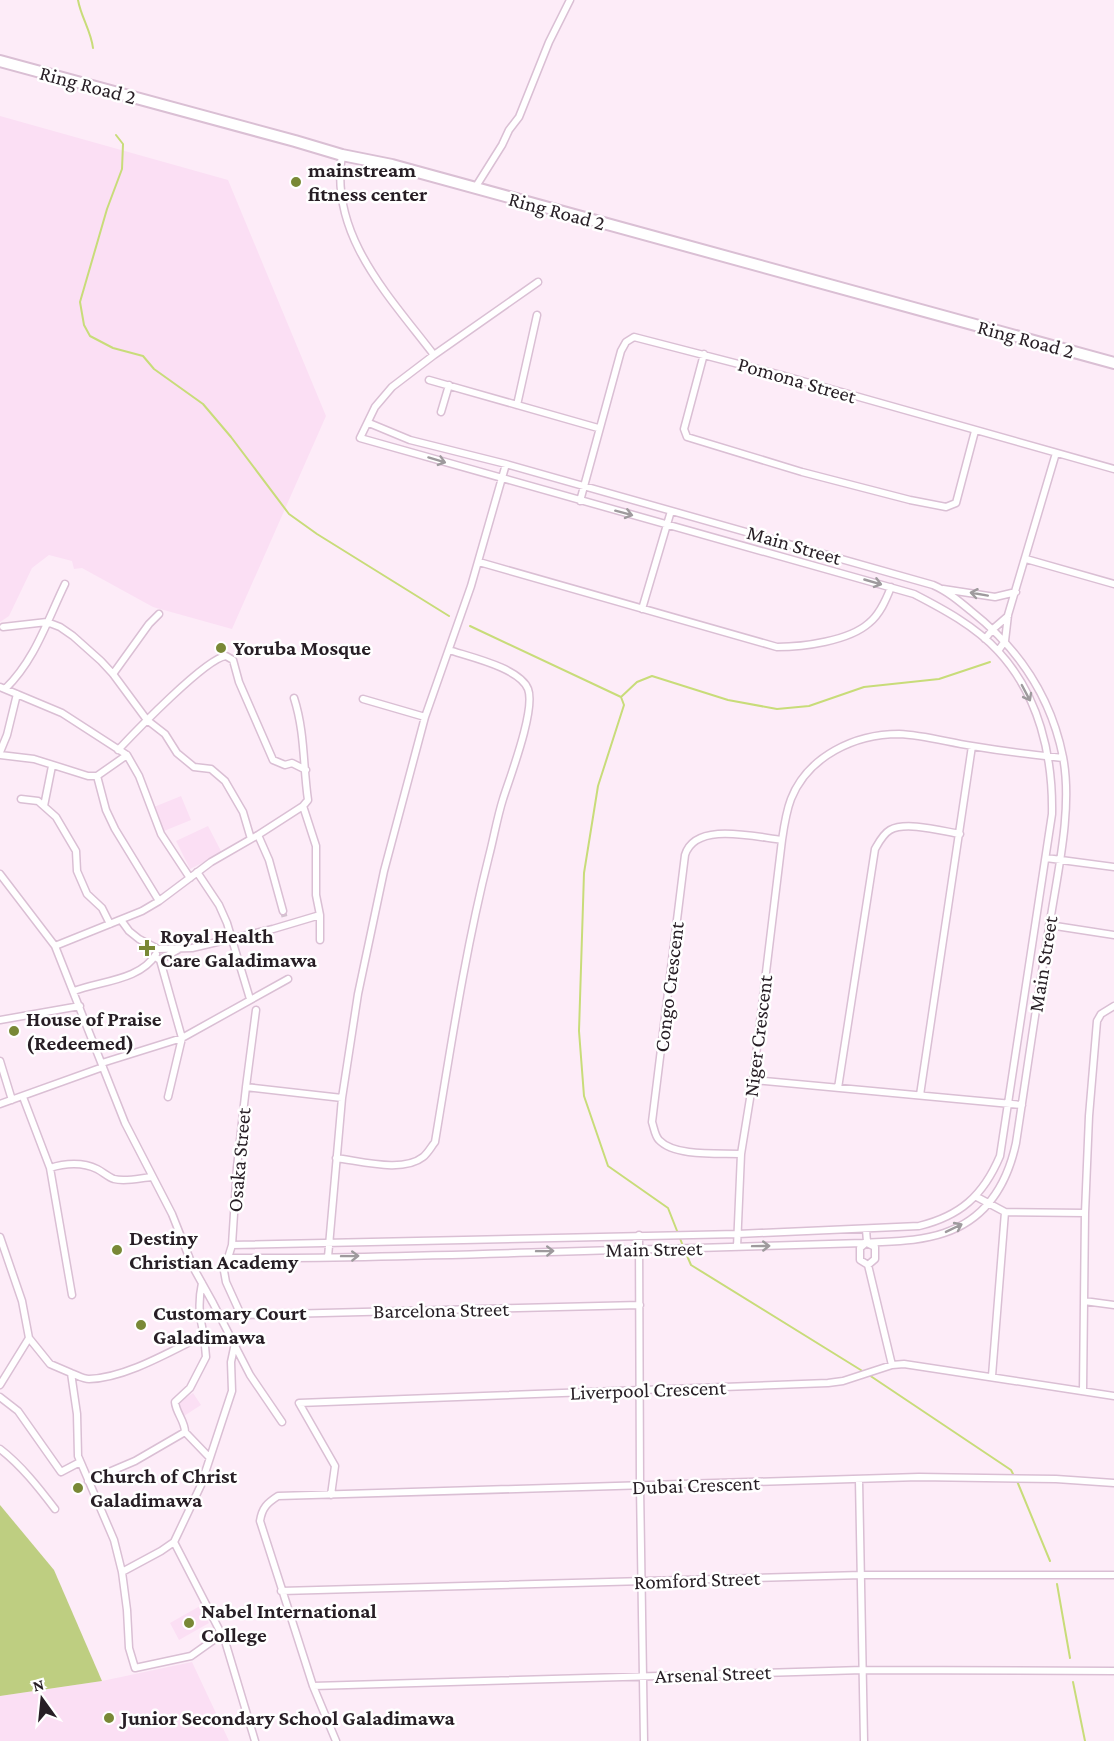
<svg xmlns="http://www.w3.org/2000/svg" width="1114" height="1741" font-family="'Crimson Pro',serif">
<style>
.built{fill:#fbdff4}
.green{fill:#bece81}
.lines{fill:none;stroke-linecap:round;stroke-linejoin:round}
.stream{stroke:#c8dc79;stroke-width:2}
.street-tunnel{stroke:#d2c3ce;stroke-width:6;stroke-dasharray:6 3;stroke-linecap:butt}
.street-casing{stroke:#dabfd4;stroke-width:9}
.primary-casing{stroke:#dabfd4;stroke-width:14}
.street{stroke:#fff;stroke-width:6}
.primary{stroke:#fff;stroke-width:10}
.oneway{stroke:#9e9a9d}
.poi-dot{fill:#798836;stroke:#fff;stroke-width:2}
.labels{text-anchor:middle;stroke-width:5;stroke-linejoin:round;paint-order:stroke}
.street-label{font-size:21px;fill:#271e25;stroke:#fff}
.poi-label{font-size:21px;font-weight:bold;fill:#271e25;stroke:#fff;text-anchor:start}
</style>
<rect width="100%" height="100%" fill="#fdecf8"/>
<!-- built -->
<path class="built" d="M 0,116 L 228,180 L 326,416 L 232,629 L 153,607 L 82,568 L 74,569 L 72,561 L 49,555 L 32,568 L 9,616 L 0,622 Z
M 181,796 L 191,820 L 164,831 L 154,807 Z
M 208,826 L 222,853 L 190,869 L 176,841 Z
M 193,1393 L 201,1405 L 184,1416 L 176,1404 Z
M 200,1606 L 209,1623 L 179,1640 L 170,1623 Z
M 192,1662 L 229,1741 L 0,1741 L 0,1696 L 102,1681 Z"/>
<!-- green -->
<path class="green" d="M 0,1505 L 54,1570 L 102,1681 L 0,1696 Z"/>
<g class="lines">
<!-- stream -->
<path class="stream" d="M 78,0 C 81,17 91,31 93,48
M 116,135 L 123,144 L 122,169 L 107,209 L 80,302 L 84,325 L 90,336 L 113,348 L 143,356 L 154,369 L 203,404 L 231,437 L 289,514 L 317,534 L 449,616
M 470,626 L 621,697 L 624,705 L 598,786 L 584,873 L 579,1031 L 584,1096 L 608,1166 L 668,1208 L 683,1246
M 621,697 L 637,682 L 652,676 L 728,700 L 777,709 L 809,706 L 864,687 L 939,679 L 990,662
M 685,1251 L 691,1265 L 864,1372
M 869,1375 L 1011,1470 L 1014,1476
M 1017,1481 L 1050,1561
M 1057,1584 L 1070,1658
M 1073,1682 L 1085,1741"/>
<!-- street-tunnel -->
<path class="street-tunnel" d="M 283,911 L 285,919"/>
<!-- street casing -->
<g class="street-casing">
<path id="street" d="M 342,155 C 329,235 389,296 434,355
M 475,188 L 502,145 L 509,130 L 519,117 L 549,42 L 570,0
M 704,354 L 684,429 L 687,437 L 802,472 L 910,500 L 946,507 L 956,503 L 975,431
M 429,380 L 598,428
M 517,405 L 537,315
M 441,412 L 449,385
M 580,501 L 621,351 L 626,342 L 634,337 L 781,375 L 1114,469
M 1026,559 L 1114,584
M 479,562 L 777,647 C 803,647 849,641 869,623 C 880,614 886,600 891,587
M 943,589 L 995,597 L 1016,592
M 642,609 L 671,511
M 3,627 L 47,622 L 60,627 L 73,636 L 101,661 L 113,674 L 147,720 L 165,734 L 177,753 L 194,767 L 211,769 L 225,781 L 243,812 L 251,839
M 985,639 L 993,629 L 1008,616
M 998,651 L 1005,641 L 1008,615 L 1056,453
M 113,674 L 149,624 L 159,614
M 0,687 L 62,713 L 127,755 L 139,776 L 161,834 L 190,878
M 5,689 C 35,660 47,621 65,584
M 363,699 L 425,717
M 118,750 C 135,732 206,658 226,656 L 233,660 L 239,682 L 273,760 L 285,765 L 292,763 L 306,770
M 0,752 L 7,735 L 17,694
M 0,755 L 34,759 L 88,776 L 97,776 L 127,755
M 97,776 L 106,810 L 115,829 L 159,901
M 21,799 L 38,801 L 56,817 L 76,851 L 77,871 L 87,894 L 102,908 L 110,924
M 44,806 L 52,766
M 303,806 L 316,846 L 316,895 L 320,915 L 320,940
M 258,835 L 269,860 L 283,911
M 1046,858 L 1114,867
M 197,872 L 219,905 L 227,923 L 250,999
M 0,874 L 55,946 L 125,1123 L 172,1214 L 193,1267 L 213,1303 L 250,1375 L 282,1422
M 121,920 L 129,931 L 139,939 L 158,949 L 192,948 L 273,929 L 320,915
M 1049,925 L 1114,935
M 55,946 L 142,911 L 159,901 L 211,862 L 258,835 L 303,806 L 308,800 C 303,766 305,732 294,698
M 155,957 L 160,960 L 182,1038 L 168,1097
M 160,960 L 179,949
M 74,991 C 101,981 141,980 156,954
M 0,1020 L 80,1006
M 0,1061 L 12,1100
M 102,1063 L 182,1038 L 288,979
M 753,1080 L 1022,1105
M 246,1087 L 256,1010
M 838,1088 L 875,849 C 879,842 883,834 890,830 C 906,821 942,831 960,834
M 920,1095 L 972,746
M 23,1097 L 50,1168 L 72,1295
M 342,1098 L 246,1087 L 237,1167 L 232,1245 L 224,1271 L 226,1282 L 241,1315 L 640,1305
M 0,1104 L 103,1067
M 741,1154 C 719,1153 675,1157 659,1140 C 655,1136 654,1128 652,1122 L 685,855 C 695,821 755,837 782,840
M 336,1158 C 361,1161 403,1173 423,1157 C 428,1153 431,1147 435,1142 C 451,1046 465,951 489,856 C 494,837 497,818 503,799 C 510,777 536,709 528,689 C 520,668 470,657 449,650
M 50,1168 C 65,1163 83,1162 97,1169 C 103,1172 108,1177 114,1179 C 126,1182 140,1178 152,1177
M 975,1196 L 1005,1212 L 1085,1213
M 866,1229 L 867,1242 L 860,1248 L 860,1260 L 868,1265 L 875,1259 L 875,1247 L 867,1243
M 639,1235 L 640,1486 L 644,1741
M 0,1237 L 22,1301 L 29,1338 L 50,1364 L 71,1373 L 77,1414 L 78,1456 L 114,1540 L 122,1572 L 127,1610 L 129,1648 L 135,1668 L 191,1656 L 222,1634
M 232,1245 L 738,1234 L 919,1226 C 960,1216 983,1196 1000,1156 L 1052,814 C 1053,756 1039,695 998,651 C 975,626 943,609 914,594 L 360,438 L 375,407 L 392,387 L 434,355 L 538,282
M 737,1247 L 741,1154 L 753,1080 L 782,840 C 784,826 786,812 791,799 C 808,756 855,734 899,734 C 923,735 947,742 972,746 C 1002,751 1033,755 1063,758
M 328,1257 L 342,1098 L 358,994 L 384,871 L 425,717 L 471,586 L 506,464
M 229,1258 C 385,1259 543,1251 700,1248 C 754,1246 808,1245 863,1243 C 889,1241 918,1242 944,1233 C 986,1219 1007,1185 1016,1143 C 1027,1071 1037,999 1049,928 C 1057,875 1073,809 1063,757 C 1051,697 1018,648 971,611 C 959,601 947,591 933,585 L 506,464 L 410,440 L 369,423
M 868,1265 L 892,1365
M 1084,1301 L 1114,1305
M 71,1373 C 77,1375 83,1379 89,1379 C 126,1378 171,1351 204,1335 C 199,1316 198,1302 202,1283
M 992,1376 L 1005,1212
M 0,1385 L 29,1338
M 1083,1391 L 1085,1213 L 1089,1116 L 1097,1021 L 1101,1014 L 1114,1006
M 0,1397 L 18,1411 L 61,1472 L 80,1462
M 185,1432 C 185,1421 176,1413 175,1402 L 190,1388 L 206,1357 L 204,1335
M 0,1449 C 21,1465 39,1488 55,1509
M 859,1480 L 864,1741
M 88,1481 L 135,1461 L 185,1432 L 209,1457
M 331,1495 L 335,1466 L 299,1403 L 828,1383 L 843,1381 L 892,1365 L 904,1364 L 1114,1396
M 174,1542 L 225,1641 L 255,1741
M 122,1572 L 161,1551 L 174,1542 L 201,1485 L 232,1391 L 231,1362 L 235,1343
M 281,1591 L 862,1575 L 1114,1575
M 313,1686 L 863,1670 L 1114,1671
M 336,1741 L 313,1686 L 260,1521 C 262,1508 267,1503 278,1496 L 919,1477 L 1056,1479 L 1114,1483"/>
</g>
<!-- primary casing -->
<g class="primary-casing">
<path id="primary" d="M 0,61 L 295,141 L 342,155 L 392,165 L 1114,363"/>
</g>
<!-- street -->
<use href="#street" class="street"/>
<!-- primary -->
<use href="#primary" class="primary"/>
</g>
<!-- one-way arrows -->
<defs><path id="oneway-shaft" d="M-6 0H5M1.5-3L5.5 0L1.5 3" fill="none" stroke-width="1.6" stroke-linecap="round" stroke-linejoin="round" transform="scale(1.5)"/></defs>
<g class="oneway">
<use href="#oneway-shaft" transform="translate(437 460) rotate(17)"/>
<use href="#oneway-shaft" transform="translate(624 513) rotate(15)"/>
<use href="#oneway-shaft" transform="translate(873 582) rotate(16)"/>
<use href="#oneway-shaft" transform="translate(979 594) rotate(-170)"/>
<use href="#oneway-shaft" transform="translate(1026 693) rotate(62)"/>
<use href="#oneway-shaft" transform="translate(954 1228) rotate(-26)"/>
<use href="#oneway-shaft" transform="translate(761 1246) rotate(-1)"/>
<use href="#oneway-shaft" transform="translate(545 1251) rotate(-1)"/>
<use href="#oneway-shaft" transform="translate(350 1256) rotate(-1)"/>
</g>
<!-- markers -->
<g class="poi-dot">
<circle cx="296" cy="182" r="6"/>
<circle cx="221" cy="648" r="6"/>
<path d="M144 939h6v6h6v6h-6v6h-6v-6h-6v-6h6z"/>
<circle cx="14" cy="1031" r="6"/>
<circle cx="117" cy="1250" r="6"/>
<circle cx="141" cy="1325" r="6"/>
<circle cx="78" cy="1488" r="6"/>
<circle cx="189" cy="1623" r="6"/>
<circle cx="109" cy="1718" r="6"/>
</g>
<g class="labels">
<!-- street labels -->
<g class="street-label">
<text transform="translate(88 85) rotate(15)" y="7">Ring Road 2</text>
<text transform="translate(557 211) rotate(15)" y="7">Ring Road 2</text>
<text transform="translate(1026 339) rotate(15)" y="7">Ring Road 2</text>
<text transform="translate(797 380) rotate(16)" y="7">Pomona Street</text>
<text transform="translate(794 545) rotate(16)" y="7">Main Street</text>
<text transform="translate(1043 964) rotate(-81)" y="7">Main Street</text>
<text transform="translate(669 987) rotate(-83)" y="7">Congo Crescent</text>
<text transform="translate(758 1036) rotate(-83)" y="7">Niger Crescent</text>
<text transform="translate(239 1160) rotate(-85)" y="7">Osaka Street</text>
<text transform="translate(654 1249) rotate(-1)" y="7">Main Street</text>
<text transform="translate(441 1310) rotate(-1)" y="7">Barcelona Street</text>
<text transform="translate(648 1390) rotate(-2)" y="7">Liverpool Crescent</text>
<text transform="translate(696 1485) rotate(-2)" y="7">Dubai Crescent</text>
<text transform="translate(697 1580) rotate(-2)" y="7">Romford Street</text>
<text transform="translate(713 1674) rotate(-2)" y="7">Arsenal Street</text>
</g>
<!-- poi labels -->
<g class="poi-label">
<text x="308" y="177">mainstream<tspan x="308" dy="24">fitness center</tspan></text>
<text x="233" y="655">Yoruba Mosque</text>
<text x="160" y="943">Royal Health<tspan x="160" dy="24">Care Galadimawa</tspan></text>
<text x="26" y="1026">House of Praise<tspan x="26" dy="24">(Redeemed)</tspan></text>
<text x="129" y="1245">Destiny<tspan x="129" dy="24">Christian Academy</tspan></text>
<text x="153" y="1320">Customary Court<tspan x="153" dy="24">Galadimawa</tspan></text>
<text x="90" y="1483">Church of Christ<tspan x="90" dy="24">Galadimawa</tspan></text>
<text x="201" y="1618">Nabel International<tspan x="201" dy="24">College</tspan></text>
<text x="121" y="1725">Junior Secondary School Galadimawa</text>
</g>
</g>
<!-- north arrow -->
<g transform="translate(42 1699) rotate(345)" stroke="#ffffff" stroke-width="4.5" paint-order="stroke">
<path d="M0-4.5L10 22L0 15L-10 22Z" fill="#271e25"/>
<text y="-9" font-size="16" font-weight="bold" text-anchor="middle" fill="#271e25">N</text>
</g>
</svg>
